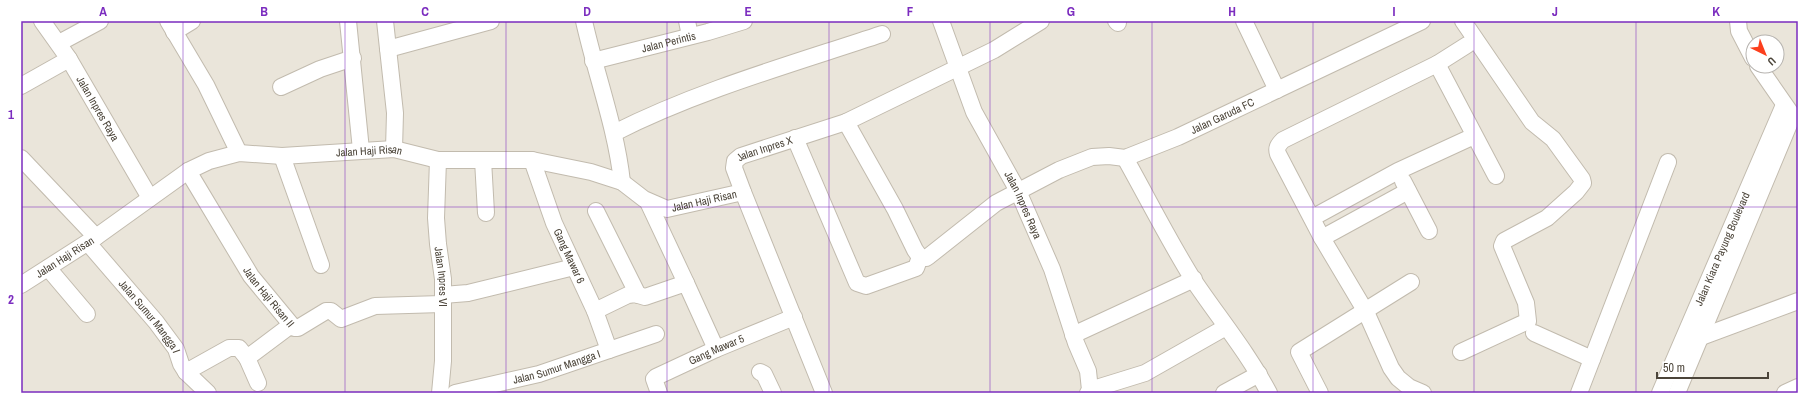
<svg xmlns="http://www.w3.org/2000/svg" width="1819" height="414" font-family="'Archivo Narrow',sans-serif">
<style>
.residential{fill:#eae5da;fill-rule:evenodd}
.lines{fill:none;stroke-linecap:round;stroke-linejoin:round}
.minor-casing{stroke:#c2bbae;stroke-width:18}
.minor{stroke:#fff;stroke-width:16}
.grid{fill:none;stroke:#7b2cbf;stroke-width:1;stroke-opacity:0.55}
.labels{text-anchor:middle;stroke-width:3.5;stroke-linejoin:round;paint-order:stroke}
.street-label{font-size:11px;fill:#4b4439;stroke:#fff}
.neatline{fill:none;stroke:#7b2cbf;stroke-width:1.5}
.grid-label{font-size:13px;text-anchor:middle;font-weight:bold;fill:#7b2cbf}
</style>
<rect width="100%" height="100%" fill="#f6f3ec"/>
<!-- residential -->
<path class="residential" d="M 21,21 L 1798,21 L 1798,393 L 21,393 ZM 1753,42 L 1777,42 L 1777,66 L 1753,66 Z"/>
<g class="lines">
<!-- minor casing -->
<g class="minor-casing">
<g id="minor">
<path id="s1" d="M 42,21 L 69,59 L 150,198"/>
<path d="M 168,21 L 206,85 L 239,153"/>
<path d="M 348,21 L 361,150"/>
<path d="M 385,21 L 395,113 L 394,149"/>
<path d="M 584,21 C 596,75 616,127 622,182"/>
<path d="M 687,21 L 690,36"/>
<path id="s2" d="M 941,21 L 974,112 L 1018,191 L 1052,269 L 1076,343 L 1088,371 L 1090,390 L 1088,393"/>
<path d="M 1116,21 L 1118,23"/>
<path d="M 1244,21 L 1277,90"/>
<path d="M 1738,21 L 1739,31 L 1753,58"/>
<path d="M 174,32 L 192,21"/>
<path d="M 59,43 L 100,21"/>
<path d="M 388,49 L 491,21"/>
<path id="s3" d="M 593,61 L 708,32 L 744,21"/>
<path d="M 1437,64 L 1467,45"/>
<path d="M 1758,66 L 1790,112"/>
<path d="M 21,86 L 69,59"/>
<path d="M 281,87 L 320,69 L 353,58"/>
<path d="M 846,122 L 895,209 L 915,250 L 920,257"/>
<path d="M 614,133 C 699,90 792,64 882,34"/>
<path d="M 795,138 L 857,283 L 866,286 L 916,268 L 920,257"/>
<path d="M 282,156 L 321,265"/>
<path d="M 21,158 L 96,237"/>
<path d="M 1125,158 C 1148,199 1169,241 1194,281 C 1219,318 1248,353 1269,393"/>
<path id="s4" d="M 438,160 L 436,218 L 438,244 L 443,279 L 443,361 L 440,393"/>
<path d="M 483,160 L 486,213"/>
<path id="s5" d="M 532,160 L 554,223 L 595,311 L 609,350"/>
<path id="s6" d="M 188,171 L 251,276 L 294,328 L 298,328 L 326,311 L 331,311 L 341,319 L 375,306 L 442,304"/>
<path d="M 1403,181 L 1429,231"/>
<path d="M 648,202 L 686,283"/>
<path d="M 596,211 L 638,295"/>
<path d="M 1312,218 L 1398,171 L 1474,136"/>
<path d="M 1322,238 L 1408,191"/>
<path id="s7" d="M 88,243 L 156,322 L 176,349 L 181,364 L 186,372 L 208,393"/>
<path id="s8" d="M 920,257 L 926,258 L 929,256 L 996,203 L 1059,170 L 1092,157 L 1109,156 L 1125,158 L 1178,137 L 1422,21"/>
<path d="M 48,268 L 87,314"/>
<path id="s9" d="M 21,285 L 96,237 L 188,171 L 209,161 L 239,153 L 282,156 L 394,149 L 438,160 L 532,160 L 591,172 L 622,182 L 644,199 L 667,209 L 743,192"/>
<path d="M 443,295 L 468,293 L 574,267"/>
<path d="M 595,311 L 628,295 L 635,294 L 645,297 L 686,283 L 716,349"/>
<path d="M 1534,333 L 1592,359"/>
<path d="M 1073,335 L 1194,279"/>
<path d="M 1693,340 L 1798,301"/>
<path d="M 1461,352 L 1528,321 L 1526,303 L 1502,246 L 1504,241 L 1547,218 L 1576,192 L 1583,183 L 1582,179 L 1553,139 L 1532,122 L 1463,21"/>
<path d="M 247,358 L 258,383"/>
<path d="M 186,372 L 229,348 L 239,348 L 247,358 L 291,325"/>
<path d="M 760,372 L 764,374 L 773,393"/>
<path d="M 1090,390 L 1145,373 L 1226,327"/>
<path id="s10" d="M 455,393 L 539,374 L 656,334"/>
<path id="s11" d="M 659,393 L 654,379 L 656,377 L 716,349 L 794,317"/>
<path id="s12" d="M 824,393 L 743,192 L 734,168 L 735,161 L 741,156 L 846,122 L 994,50 L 1041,21"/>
<path d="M 1224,393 L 1259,374"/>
<path d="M 1320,393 L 1299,352 L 1411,282"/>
<path d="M 1423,393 L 1409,387 L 1398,378 L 1391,368 L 1366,312 L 1322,238 L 1278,154 C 1276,148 1278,145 1283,140 L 1437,64 L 1496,176"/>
<path d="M 1579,393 L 1668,162"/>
<path id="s13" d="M 1660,393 L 1784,105"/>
<path d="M 1677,393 L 1793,115"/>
<path d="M 1785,393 L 1798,387"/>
</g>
</g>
<!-- minor -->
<use href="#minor" class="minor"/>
</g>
<!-- grid -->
<path class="grid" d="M 183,21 L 183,393M 345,21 L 345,393M 506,21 L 506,393M 667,21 L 667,393M 829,21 L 829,393M 990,21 L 990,393M 1152,21 L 1152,393M 1313,21 L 1313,393M 1474,21 L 1474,393M 1636,21 L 1636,393M 21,207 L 1798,207"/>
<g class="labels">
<!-- street labels -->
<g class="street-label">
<text dy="4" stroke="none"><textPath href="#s3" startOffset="78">Jalan Perintis</textPath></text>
<text dy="4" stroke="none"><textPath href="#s1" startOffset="104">Jalan Inpres Raya</textPath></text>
<text dy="4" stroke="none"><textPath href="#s8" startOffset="341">Jalan Garuda FC</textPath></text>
<text dy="4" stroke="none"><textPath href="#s12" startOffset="282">Jalan Inpres X</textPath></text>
<text dy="4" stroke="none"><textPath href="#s9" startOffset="387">Jalan Haji Risan</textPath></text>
<text dy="4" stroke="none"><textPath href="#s9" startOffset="735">Jalan Haji Risan</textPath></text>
<text dy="4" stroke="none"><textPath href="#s2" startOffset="202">Jalan Inpres Raya</textPath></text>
<text dy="4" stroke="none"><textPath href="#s13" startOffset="157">Jalan Kiara Payung Boulevard</textPath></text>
<text dy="4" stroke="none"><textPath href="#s5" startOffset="103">Gang Mawar 6</textPath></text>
<text dy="4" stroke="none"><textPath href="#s9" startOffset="52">Jalan Haji Risan</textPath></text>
<text dy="4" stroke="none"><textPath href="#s4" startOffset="117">Jalan Inpres VI</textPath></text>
<text dy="4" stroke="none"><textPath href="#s6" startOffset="150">Jalan Haji Risan II</textPath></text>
<text dy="4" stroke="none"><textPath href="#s7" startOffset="96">Jalan Sumur Mangga I</textPath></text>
<text dy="4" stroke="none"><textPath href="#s11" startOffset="84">Gang Mawar 5</textPath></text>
<text dy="4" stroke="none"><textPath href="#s10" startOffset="105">Jalan Sumur Mangga I</textPath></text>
</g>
</g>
<!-- border -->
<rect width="1819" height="414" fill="none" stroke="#ffffff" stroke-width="44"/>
<!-- north arrow -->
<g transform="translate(1765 54) rotate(137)"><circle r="19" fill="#ffffff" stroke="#b7b4b0"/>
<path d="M0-3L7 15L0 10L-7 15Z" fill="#fc3f1d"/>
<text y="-6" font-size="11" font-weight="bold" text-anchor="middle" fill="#4b4439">U</text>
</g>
<!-- scale -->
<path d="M1657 372v6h111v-6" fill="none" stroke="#4b4439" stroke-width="2"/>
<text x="1663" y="372" font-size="12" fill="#4b4439" stroke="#ffffff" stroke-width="3" paint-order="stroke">50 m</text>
<rect x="22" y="22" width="1775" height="370" class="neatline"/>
<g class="grid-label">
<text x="103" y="16">A</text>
<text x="264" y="16">B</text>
<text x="425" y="16">C</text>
<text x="587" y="16">D</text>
<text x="748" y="16">E</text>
<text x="910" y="16">F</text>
<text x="1071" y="16">G</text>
<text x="1232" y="16">H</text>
<text x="1394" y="16">I</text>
<text x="1555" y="16">J</text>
<text x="1716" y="16">K</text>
<text x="11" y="119">1</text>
<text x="11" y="304">2</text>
</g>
</svg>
